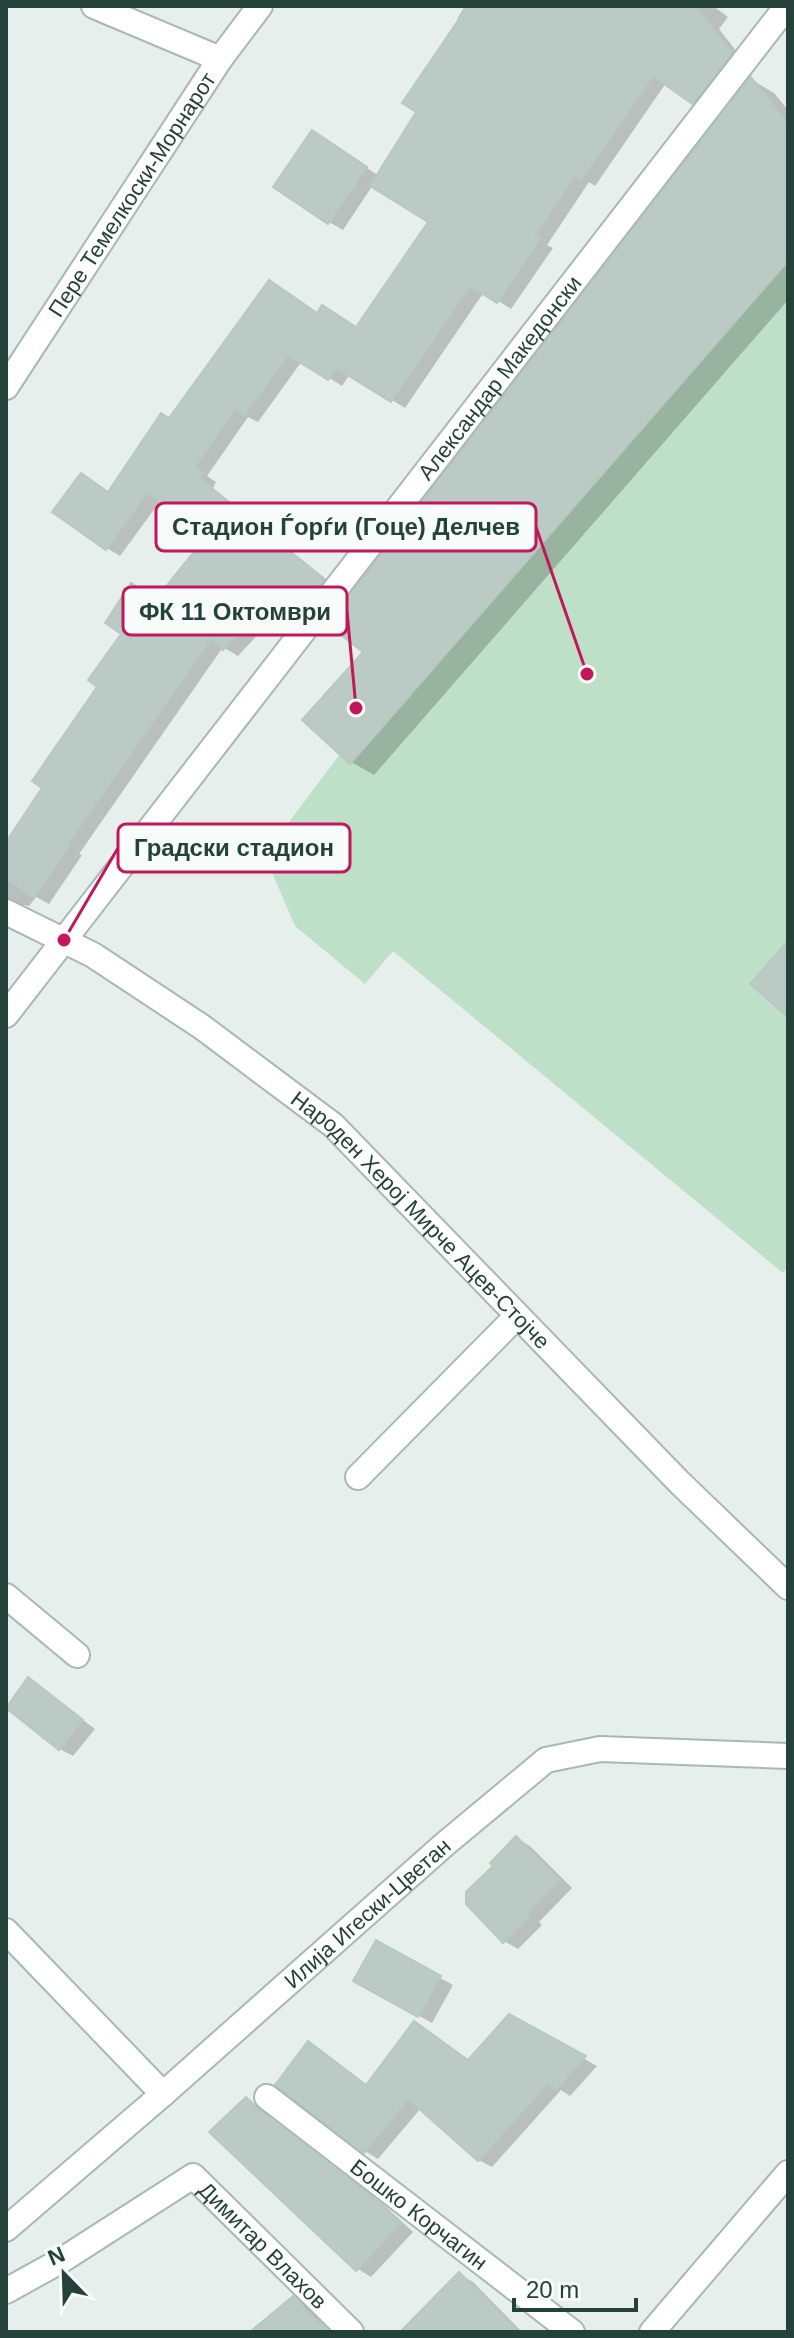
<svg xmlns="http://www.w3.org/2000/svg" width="794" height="2338" font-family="Helvetica,sans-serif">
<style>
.green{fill:#bfe0c8}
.shadow{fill:#0003}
.building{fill:#bbcac4;stroke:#b8c9c2;stroke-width:2}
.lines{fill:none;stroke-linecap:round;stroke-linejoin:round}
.minor-casing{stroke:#a8b8b2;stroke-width:28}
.tertiary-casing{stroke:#a8b8b2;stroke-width:28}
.minor{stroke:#fff;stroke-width:24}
.tertiary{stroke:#fff;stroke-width:24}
.labels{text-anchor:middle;stroke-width:6;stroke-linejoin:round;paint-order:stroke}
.street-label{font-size:22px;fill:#24423a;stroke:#f7fbf9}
.leader{fill:none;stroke:#c2185b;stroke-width:3}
.callout-dot{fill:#c2185b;stroke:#f7fbf9;stroke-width:3}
.callout{fill:#f7fbf9;stroke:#c2185b;stroke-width:3}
.callout-label{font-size:24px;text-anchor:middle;font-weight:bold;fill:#24423a}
</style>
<rect width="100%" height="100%" fill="#e6efeb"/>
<!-- green -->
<path class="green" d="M 742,65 L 788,124 L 788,1267 L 783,1273 L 393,951 L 365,984 L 295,926 L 271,870 L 264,827 L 277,838 L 340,754 L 351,763 L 411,696 L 363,652 L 315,615 Z"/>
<!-- shadow -->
<path class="shadow" d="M 465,6 L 713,6 L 728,17 L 719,29 L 744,61 L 706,110 L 666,83 L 595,186 L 589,182 L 547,245 L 553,248 L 511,309 L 484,292 L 405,408 L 350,374 L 342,386 L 302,361 L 258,422 L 248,417 L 207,476 L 216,482 L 213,488 L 337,588 L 318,612 L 294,595 L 238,656 L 223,647 L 79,854 L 82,855 L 49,904 L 36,897 L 29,906 L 19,904 L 6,913 L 6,846 L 45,788 L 157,601 L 211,534 L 161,500 L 120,556 L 107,548 L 109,493 L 170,420 L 318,315 L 357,329 L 431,221 L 373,185 L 343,230 L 329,222 L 326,141 L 379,176 L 419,112 L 460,21 L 457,19 Z
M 752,80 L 774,93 L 788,110 L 788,300 L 374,775 L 351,762 L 366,652 Z
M 29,1680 L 95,1729 L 73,1756 L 60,1749 Z
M 517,1839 L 530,1846 L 572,1888 L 539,1922 L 542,1925 L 518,1949 L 504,1941 L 496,1866 Z
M 377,1943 L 453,1985 L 432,2023 L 356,1981 Z
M 510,2017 L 597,2066 L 570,2096 L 561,2090 L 492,2167 L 479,2160 L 421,2108 L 378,2159 L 365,2151 L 309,2044 L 368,2086 L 469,2061 Z
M 247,2099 L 260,2107 L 272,2119 L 385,2206 L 413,2232 L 371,2277 L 358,2269 Z
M 460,2275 L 473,2282 L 522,2332 L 402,2332 Z
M 293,2298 L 307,2306 L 330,2332 L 254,2332 Z"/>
<!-- building -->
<path class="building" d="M 468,6 L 695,6 L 732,53 L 692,104 L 653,76 L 581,180 L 575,176 L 535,235 L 540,239 L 497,303 L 470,286 L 391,402 L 336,368 L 328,380 L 288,355 L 244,416 L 235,409 L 195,467 L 204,473 L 200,479 L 324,579 L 304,606 L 280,588 L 223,650 L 211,639 L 67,845 L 69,846 L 34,898 L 6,879 L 6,842 L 42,788 L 32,781 L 97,687 L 88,680 L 121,634 L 105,623 L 131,583 L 156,599 L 208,534 L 147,493 L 106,550 L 52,512 L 81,473 L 108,492 L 161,413 L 169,418 L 269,280 L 317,313 L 322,305 L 356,327 L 428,222 L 370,186 L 416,112 L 402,103 Z
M 751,77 L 788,124 L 788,261 L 350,764 L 302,720 L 363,652 L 327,624 Z
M 312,130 L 367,167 L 328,224 L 273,187 Z
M 788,941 L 788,1017 L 750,984 Z
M 28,1677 L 83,1720 L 59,1750 L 6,1708 Z
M 516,1836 L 560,1880 L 527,1913 L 530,1916 L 503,1943 L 466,1904 L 466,1892 L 493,1866 L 490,1863 Z
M 376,1940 L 441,1976 L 418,2017 L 353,1981 Z
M 509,2014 L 586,2056 L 556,2090 L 548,2083 L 478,2161 L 408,2099 L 364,2153 L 275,2085 L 308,2041 L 366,2085 L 414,2021 L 468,2060 Z
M 246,2097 L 258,2109 L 371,2196 L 401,2223 L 356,2271 L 209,2132 Z
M 459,2272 L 519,2332 L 400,2332 Z
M 293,2296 L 327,2332 L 250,2332 Z"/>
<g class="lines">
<!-- minor casing -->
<g class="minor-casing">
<g id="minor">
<path d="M 94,6 L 220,59"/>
<path id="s1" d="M 6,387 L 220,59 L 260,6"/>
<path id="s2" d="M 6,912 L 93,955 L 202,1027 L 333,1125 L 680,1483 L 788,1587"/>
<path d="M 358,1477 L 517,1316"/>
<path d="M 6,1596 L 77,1655"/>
<path d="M 6,1931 L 163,2094"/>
<path id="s3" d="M 267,2097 L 572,2332"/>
<path id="s4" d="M 6,2229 L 163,2094 L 445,1844 L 546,1760 L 600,1749 L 788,1756"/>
<path id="s5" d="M 6,2291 L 62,2260 L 193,2176 L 351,2332"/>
<path d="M 652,2332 L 788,2173"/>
</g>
</g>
<!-- tertiary casing -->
<g class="tertiary-casing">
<g id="tertiary">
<path id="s6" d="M 6,1015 L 787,6"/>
</g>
</g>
<!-- minor -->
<use href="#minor" class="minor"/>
<!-- tertiary -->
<use href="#tertiary" class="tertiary"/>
</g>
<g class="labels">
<!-- street labels -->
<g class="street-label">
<text dy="8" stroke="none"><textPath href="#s1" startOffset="230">Пере Темелкоски-Морнарот</textPath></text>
<text dy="8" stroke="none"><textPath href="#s6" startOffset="806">Александар Македонски</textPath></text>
<text dy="8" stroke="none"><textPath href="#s2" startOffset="520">Народен Херој Мирче Ацев-Стојче</textPath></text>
<text dy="8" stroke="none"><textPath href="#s4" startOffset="480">Илија Игески-Цветан</textPath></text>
<text dy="8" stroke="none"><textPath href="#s3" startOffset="192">Бошко Корчагин</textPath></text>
<text dy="8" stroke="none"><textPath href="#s5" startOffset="318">Димитар Влахов</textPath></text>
</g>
</g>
<!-- callouts -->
<path class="leader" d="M587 674L536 527M356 708L347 611M64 940L118 848"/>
<g class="callout-dot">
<circle cx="587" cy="674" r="8"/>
<circle cx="356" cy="708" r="8"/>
<circle cx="64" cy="940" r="8"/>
</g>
<g class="callout">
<rect x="156" y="503" width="380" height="48" rx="8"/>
<rect x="123" y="587" width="224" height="48" rx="8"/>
<rect x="118" y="824" width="232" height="48" rx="8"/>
</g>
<g class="callout-label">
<text x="346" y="535">Стадион Ѓорѓи (Гоце) Делчев</text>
<text x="235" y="620">ФК 11 Октомври</text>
<text x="234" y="856">Градски стадион</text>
</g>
<!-- border -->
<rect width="794" height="2338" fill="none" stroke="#24423a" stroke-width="16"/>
<!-- north arrow -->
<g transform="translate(64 2274) rotate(337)" stroke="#f7fbf9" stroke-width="6" paint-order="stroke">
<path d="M0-6L14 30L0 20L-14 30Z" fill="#24423a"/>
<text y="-12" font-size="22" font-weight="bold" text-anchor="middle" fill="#24423a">N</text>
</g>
<!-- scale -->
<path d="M514 2298v12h122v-12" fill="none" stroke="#24423a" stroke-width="4"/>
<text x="526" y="2298" font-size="24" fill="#24423a" stroke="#f7fbf9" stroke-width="6" paint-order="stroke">20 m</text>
</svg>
